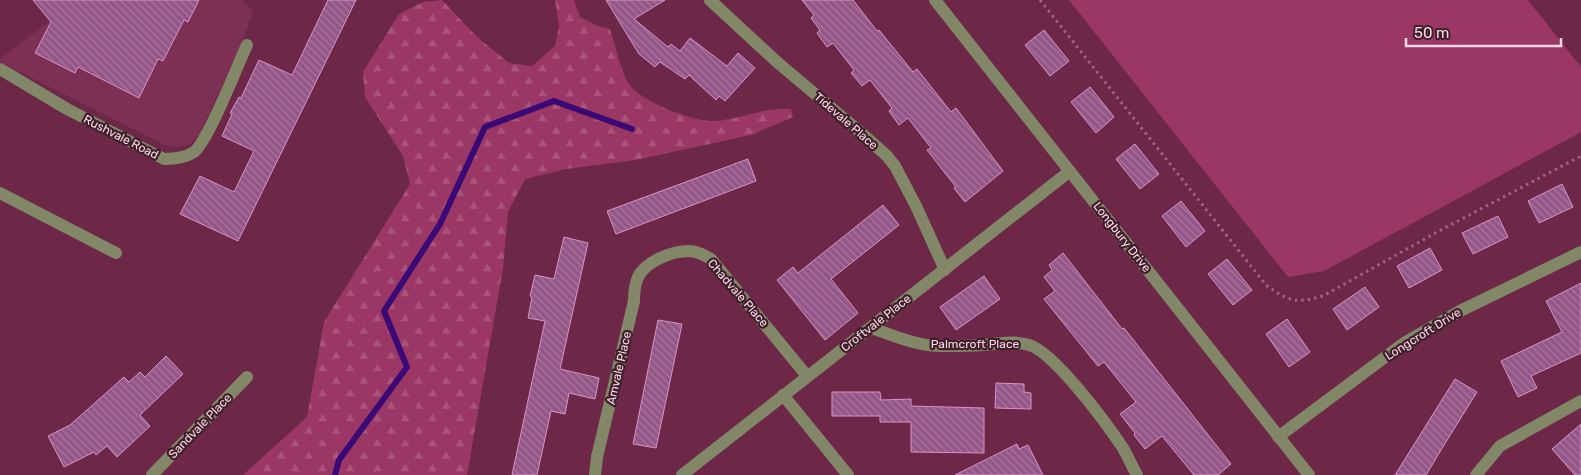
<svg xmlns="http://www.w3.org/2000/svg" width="1581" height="475" font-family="Rubik,sans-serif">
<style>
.built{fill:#7c3053}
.forest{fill:url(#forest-firs)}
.green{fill:#9b3765}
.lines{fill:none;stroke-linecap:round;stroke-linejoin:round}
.stream{stroke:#3a0976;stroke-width:6}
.building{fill:url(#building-back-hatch);stroke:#d694c8}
.path{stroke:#9e657e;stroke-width:3;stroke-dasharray:2.5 4;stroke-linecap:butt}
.minor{stroke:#828767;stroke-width:12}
.labels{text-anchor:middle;stroke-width:4.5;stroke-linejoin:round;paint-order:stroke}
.street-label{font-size:12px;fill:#fbd8e4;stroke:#3f1f2c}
</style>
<defs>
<pattern id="forest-firs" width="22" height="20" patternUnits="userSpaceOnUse" patternTransform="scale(1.25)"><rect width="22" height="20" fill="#9b3765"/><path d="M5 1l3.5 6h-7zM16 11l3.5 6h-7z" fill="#aa537b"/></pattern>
<pattern id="building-back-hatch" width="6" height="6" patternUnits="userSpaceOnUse" patternTransform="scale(1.25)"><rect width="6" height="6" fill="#935687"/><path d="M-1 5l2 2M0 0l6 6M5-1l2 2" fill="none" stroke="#a8759d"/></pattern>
</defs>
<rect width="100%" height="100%" fill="#6d2848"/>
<!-- built -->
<path class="built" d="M 77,0 L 242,0 L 253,12 L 240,48 L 199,135 L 190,144 L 179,147 L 167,146 L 0,62 L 0,59 Z"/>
<!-- forest -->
<path class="forest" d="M 442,0 L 477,37 L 509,63 L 532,66 L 555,46 L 559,26 L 555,0 L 574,0 L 580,17 L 598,26 L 610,29 C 615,43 621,73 629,84 C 640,101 691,121 711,121 C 738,121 762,107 791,109 L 793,117 L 751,135 L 635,160 L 566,169 L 525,179 L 508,212 L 503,268 L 467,475 L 243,475 L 307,417 L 324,322 L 410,184 L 403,156 L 365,97 L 363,72 L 399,14 L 423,2 Z"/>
<!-- green -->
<path class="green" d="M 1069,0 L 1528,0 L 1581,67 L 1581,132 L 1324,271 L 1288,277 Z"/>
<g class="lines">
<!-- stream -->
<path class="stream" d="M 335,475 L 339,460 L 407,367 L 384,311 L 440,224 L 485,127 L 554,101 L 632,129"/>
</g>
<!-- building -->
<path class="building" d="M 33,0 L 199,0 L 188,22 L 184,20 L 163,61 L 158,59 L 139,98 L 78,67 L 75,73 L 35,53 L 51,22 Z
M 328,0 L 356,0 L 238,241 L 180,214 L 200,176 L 234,192 L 254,151 L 222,136 L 232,114 L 230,113 L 239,97 L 241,98 L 259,60 L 292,75 Z
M 606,0 L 665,0 L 634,19 L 668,47 L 671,44 L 680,51 L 690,38 L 727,66 L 738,53 L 755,68 L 725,101 L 719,96 L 716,100 L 689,75 L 685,79 L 660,62 L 655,67 L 639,54 Z
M 802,0 L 853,0 L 877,31 L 879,30 L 913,72 L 917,69 L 951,112 L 956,108 L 1003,171 L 965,202 L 954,188 L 956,187 L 927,150 L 931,148 L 908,118 L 899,125 L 889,111 L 892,108 L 870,80 L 862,86 L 851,73 L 854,70 L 833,43 L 827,47 L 817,33 L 820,30 L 811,18 L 814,15 Z
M 1044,30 L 1069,61 L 1050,76 L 1025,45 Z
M 1090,87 L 1114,117 L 1096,133 L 1071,102 Z
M 1135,144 L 1159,174 L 1140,189 L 1116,159 Z
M 748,159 L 756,181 L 616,234 L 607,211 Z
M 1562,184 L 1573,207 L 1539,223 L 1528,201 Z
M 1181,201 L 1205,231 L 1186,247 L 1162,216 Z
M 883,205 L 899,225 L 831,279 L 858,313 L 825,340 L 777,280 L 793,267 L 798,273 Z
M 1498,216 L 1508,237 L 1473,254 L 1462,233 Z
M 564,237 L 588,243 L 560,369 L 599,378 L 595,399 L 569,393 L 565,414 L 551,411 L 537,475 L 512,475 L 545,321 L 528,318 L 532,297 L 530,296 L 535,275 L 554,279 Z
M 1430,248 L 1442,270 L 1409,288 L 1397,266 Z
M 1063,253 L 1122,329 L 1124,328 L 1231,464 L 1218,475 L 1194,475 L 1162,436 L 1145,449 L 1134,435 L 1135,433 L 1120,414 L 1136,402 L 1104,362 L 1098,366 L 1044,299 L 1055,291 L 1044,277 L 1052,270 L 1049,265 Z
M 1227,259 L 1252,290 L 1233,305 L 1208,274 Z
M 984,276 L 1000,299 L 956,330 L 940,307 Z
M 1581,283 L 1581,353 L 1531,376 L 1537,388 L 1518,397 L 1501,361 L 1562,332 L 1546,301 Z
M 1365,287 L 1379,307 L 1347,330 L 1333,309 Z
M 1287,319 L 1310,352 L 1289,367 L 1266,334 Z
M 658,320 L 682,324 L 656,448 L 633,444 Z
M 166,356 L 183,374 L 140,415 L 150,426 L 117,457 L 107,446 L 96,455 L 94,452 L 64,467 L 48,436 L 70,425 L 124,377 L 129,382 L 140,372 L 145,377 Z
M 1455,379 L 1477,392 L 1444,445 L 1426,475 L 1395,475 Z
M 996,383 L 1024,384 L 1024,392 L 1031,393 L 1031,409 L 995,408 Z
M 832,392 L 880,392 L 881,400 L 911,399 L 911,406 L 984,408 L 984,453 L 911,452 L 911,422 L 880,422 L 880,416 L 832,416 Z
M 1581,424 L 1581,475 L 1575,475 L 1552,449 Z
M 1017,444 L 1019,449 L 1028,445 L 1043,475 L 955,475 Z"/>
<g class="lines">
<!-- path -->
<path class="path" d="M 1040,0 L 1266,285 C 1288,301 1296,304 1323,296 L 1439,231 L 1581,156"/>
<!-- minor -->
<path class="minor" d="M 710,0 L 777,62 L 866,137 L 887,156 L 895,166 L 916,206 L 945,270
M 935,0 L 1309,475
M 0,69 L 67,109 L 164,159 C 175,159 185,158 194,152 C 209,140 237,66 247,45
M 0,193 L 116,253
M 872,328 C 894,336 918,346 941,346 C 955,346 970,346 983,345 C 999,344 1013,340 1029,345 C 1054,352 1107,424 1123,448 C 1128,457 1132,466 1137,475
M 783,395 L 848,475
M 1278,437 L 1404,343 L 1460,311 L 1581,252
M 152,475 L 247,377
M 595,475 L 597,457 L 634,301 C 634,293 635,284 638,277 C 646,261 672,251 689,251 C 697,251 704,255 711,259 L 807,376
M 682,475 L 1070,171
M 1476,475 L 1500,446 L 1581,401"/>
</g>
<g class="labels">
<!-- street labels -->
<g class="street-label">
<text transform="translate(846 121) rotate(41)" y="4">Tidevale Place</text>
<text transform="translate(121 137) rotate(27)" y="4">Rushvale Road</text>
<text transform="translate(1122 237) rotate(52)" y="4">Longbury Drive</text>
<text transform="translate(738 293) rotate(49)" y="4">Chadvale Place</text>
<text transform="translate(876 323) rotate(-38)" y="4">Croftvale Place</text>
<text transform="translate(1423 334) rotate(-32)" y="4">Longcroft Drive</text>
<text x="975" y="348">Palmcroft Place</text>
<text transform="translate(619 368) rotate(-77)" y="4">Amvale Place</text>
<text transform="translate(200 426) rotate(-46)" y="4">Sandvale Place</text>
</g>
</g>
<!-- scale -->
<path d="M1406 38v8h155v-8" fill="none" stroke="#fbd8e4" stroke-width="2.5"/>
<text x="1414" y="38" font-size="15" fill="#fbd8e4" stroke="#3f1f2c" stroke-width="4" paint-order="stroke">50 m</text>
</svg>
